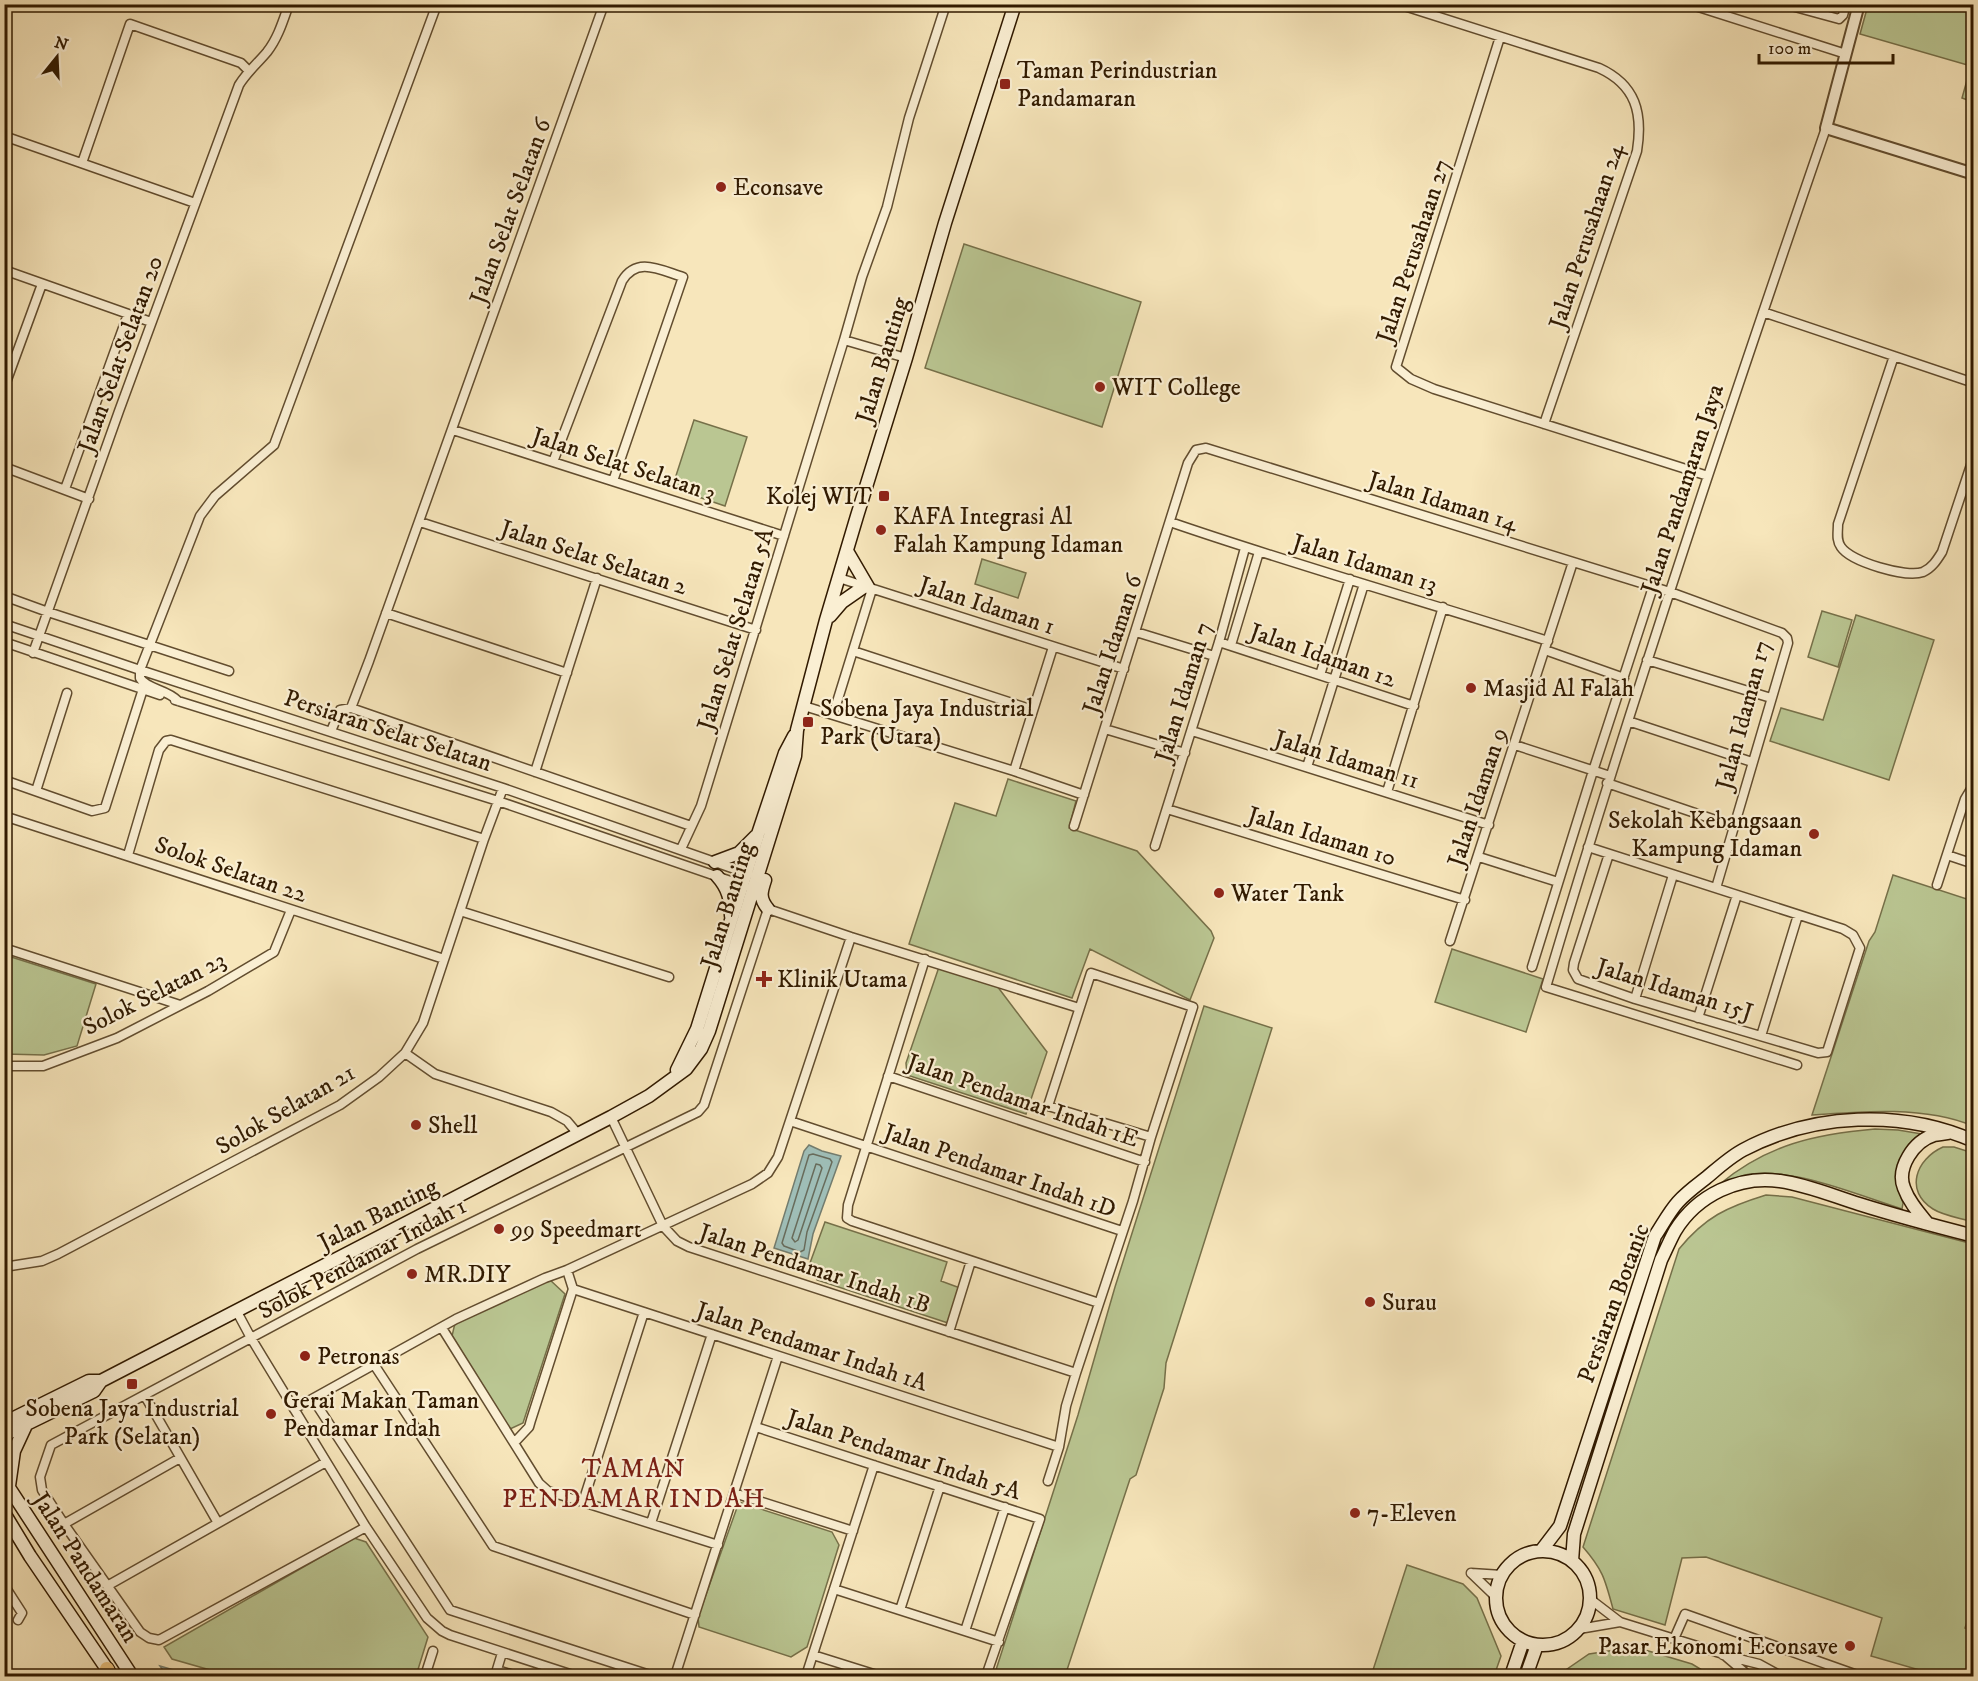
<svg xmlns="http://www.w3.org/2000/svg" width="1978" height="1681" font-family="'IM FELL DW Pica',serif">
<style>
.green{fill:#bac692;stroke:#767049;stroke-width:1.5}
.water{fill:#9fbeb7;stroke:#737c6e;stroke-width:1.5}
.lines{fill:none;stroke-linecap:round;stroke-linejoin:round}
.shore{stroke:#686c5c;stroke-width:1.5}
.minor-casing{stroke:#624d2f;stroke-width:11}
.tertiary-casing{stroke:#624d2f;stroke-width:14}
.secondary-casing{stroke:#311a00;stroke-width:15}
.primary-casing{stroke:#311a00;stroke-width:16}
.minor{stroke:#faefd3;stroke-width:8}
.tertiary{stroke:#faefd3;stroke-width:10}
.secondary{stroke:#faefd3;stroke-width:12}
.primary{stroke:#ecc37e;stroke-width:14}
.poi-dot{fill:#8f2418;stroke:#faefd3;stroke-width:2}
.labels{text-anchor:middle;stroke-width:4.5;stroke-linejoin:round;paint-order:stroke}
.poi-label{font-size:24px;fill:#311a00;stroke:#faefd3;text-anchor:start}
.street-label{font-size:24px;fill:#311a00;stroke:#faefd3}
.neighbourhood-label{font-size:26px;letter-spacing:1.5px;fill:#7a1f14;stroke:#faefd3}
</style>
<rect width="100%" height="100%" fill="#f7e6bb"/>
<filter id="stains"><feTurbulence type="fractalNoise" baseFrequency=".00333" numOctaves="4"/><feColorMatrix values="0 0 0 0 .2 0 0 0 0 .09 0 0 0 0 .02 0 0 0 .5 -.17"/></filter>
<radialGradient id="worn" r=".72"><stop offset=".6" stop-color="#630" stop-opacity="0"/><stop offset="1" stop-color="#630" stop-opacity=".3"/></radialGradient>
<!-- green -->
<path class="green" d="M 1868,5 L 1973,5 L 1973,102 L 1962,98 L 1971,66 L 1860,34 Z
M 964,244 L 1141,302 L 1102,427 L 925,368 Z
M 694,420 L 747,437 L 725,506 L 672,488 Z
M 982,559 L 1026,573 L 1018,598 L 975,584 Z
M 1822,611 L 1852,620 L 1838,667 L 1808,657 Z
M 1856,615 L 1934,640 L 1889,780 L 1770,741 L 1781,708 L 1823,720 Z
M 1008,779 L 1076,801 L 1069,828 L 1137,851 L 1211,931 L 1214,938 L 1190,1000 L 1090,949 L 1072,998 L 909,944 L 955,803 L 996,816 Z
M 1893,875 L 1973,901 L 1973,1126 C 1926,1106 1863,1111 1812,1115 L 1869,941 L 1875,932 Z
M 1452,949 L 1543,979 L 1526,1032 L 1435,1002 Z
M 5,955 L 96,984 L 77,1046 L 44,1055 L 5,1054 Z
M 939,967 L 997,986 L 1047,1052 L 1026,1114 L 907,1075 L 906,1063 Z
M 1204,1006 L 1272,1028 L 1166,1363 L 1164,1388 L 1136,1475 L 1130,1479 L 1065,1676 L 994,1676 L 1078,1415 L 1115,1287 Z
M 1875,1129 L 1898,1130 L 1922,1134 L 1907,1150 L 1898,1187 L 1903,1203 L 1902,1209 C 1860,1196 1795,1168 1751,1174 C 1741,1175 1730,1181 1720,1184 C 1767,1145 1815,1134 1875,1129 Z
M 1943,1147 L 1954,1147 L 1973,1153 L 1973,1222 C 1961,1218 1944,1216 1933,1209 C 1904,1191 1916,1159 1943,1147 Z
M 1766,1195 L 1792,1197 L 1973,1244 L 1974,1600 L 1965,1628 L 1973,1631 L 1973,1676 L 1922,1676 L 1923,1671 L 1871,1656 L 1882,1618 L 1706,1557 L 1682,1558 L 1665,1625 L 1613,1609 C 1605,1579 1603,1570 1583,1547 L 1679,1249 C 1705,1217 1727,1207 1766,1195 Z
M 825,1222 L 947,1262 L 941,1281 L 960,1288 L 948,1323 L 817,1280 L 810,1263 Z
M 549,1279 L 565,1294 L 523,1423 L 510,1429 L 452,1336 L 455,1323 Z
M 739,1502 L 832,1532 L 839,1545 L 807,1647 L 791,1657 L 699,1627 L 698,1617 Z
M 354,1538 L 366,1542 L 428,1637 L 416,1676 L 231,1676 L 172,1659 L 164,1647 Z
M 1407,1565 L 1463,1584 L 1477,1598 L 1501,1656 L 1494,1676 L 1393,1676 L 1373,1670 Z
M 1635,1647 L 1692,1664 L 1712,1676 L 1557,1676 L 1589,1654 Z"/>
<!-- water -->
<path class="water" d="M 809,1145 L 822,1151 L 841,1156 L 813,1234 L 808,1259 L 774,1248 L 804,1151 Z
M 160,1666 L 194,1676 L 167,1676 Z"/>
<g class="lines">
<!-- shore -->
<path class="shore" d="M 813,1154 L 830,1159 L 832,1162 L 807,1232 L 804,1250 L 800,1252 L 784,1246 L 782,1243 L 809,1155 Z
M 816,1164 L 820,1165 L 822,1168 L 798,1240 L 795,1242 L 792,1238 Z"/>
<!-- minor casing -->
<g class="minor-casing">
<path id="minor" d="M 1398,4 L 1599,68 C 1636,85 1643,113 1637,151 L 1544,424
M 1689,4 L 1846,54
M 1784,4 L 1839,19 L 1843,15 L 1846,4
M 1500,37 L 1396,367 L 1411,379 L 1434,389 L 1708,476
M 4,136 L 195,203
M 82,163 L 130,24 L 241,63 L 248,70
M 4,270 L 151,322
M 1763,312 L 1974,383
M 844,340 L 862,277 L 887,207 L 909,118 L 946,4
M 1894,356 L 1838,524 C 1838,533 1836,540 1841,547 C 1851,562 1906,578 1923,572 C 1932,568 1937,560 1942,552 L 1974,456
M 4,388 L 42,284
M 453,430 L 784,536
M 553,462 L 622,281 C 637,256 660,270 683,277 L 613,481
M 4,467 L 89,499
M 65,489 L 128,314
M 420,522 L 756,630
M 1170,522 C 1295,565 1423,601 1548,641
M 839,578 L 1124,669
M 872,589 L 833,715 L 1014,771 L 1084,795
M 4,596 L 48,612 L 229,671
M 386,613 L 567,673
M 4,624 L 140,670 L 503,788 L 749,874
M 1136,632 L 1214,656
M 4,642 L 160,695
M 1219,642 L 1414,706
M 1231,645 L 1259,552
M 1545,650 L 1624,678
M 853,651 L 1033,710
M 33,653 L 119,411 L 239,85 C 247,72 257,64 267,52 C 278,38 283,21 289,4
M 1647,660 L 1771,698
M 1320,675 L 1350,579
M 175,700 L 498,801 L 745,886
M 178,701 C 167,689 146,689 140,678 L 140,670 L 200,516 L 215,496 L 274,445 L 437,4
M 804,706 L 833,715
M 351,708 L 691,826
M 1628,721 L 1752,762
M 1105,729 L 1185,753
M 331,731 L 340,710 L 351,708 L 369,661 L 604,4
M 1192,731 L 1489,825
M 1515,745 L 1610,776
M 1307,767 L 1364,584
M 1014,771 L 1053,647
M 535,772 L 597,578
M 4,780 L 92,811 L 105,808 L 143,689
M 1607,783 L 1733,826
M 36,791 L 67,693
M 1387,792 L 1443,607
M 1167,809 L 1465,900
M 4,816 L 444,959
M 1074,826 L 1188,463 L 1196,450 L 1206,448 L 1670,592 L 1782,633 L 1787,638 L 1788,643 L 1716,888
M 1155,846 L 1219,642 L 1245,548
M 1588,847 L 1843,929 L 1853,935 L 1860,948 L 1827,1052 L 1818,1053 L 1635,999 L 1578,979 L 1573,970 L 1574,963 L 1609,854
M 681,849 L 701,806 L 844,340 L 906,358
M 128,855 L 159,750 L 166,741 L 171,740 L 484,839
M 1947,855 L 1974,864
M 1479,857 L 1558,882
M 1937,885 L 1965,799 L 1974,784
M 460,911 L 669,977
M 1450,941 L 1573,562
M 4,948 L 180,1005
M 925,959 L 848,1205 L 847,1218 L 852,1221 L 1099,1303
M 1532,967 L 1593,771 L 1653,587
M 1635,999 L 1673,875
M 1698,1018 L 1737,895
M 1761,1036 L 1798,915
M 405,1053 L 435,1074 L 551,1112 L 567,1121 L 578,1134
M 1797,1065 L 1546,987 C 1632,698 1728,413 1826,128
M 4,1066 L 43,1066 L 117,1038 L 208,991 L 274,952 L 291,910
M 888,1076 L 1145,1162
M 611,1117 L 663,1226 L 677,1241 L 689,1247 L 1076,1373
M 790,1121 L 1122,1231
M 4,1267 L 42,1261 L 58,1254 L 340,1105 L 379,1077 L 405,1053 L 423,1023 L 484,839 L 503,788
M 567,1270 L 573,1289 L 1059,1447
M 236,1310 L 251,1338 L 366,1527 L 427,1618 L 442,1631 L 450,1635 L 576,1676
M 442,1328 L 539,1483 L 548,1491 L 718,1545
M 949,1332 L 971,1261
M 375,1366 L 493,1546 L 695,1615
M 145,1396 L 218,1523
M 313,1399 L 450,1610 L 653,1676
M 294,1409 L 456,1319 L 545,1278 L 567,1270 L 752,1184 L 768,1173 L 778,1157 L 851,937
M 756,1427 L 1040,1519 L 986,1676
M 514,1443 L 529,1427 L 531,1420 L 573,1289
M 1048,1481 L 1059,1447 L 1066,1406 L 1076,1373 L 1133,1201 L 1151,1137 L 1193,1007 L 1091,973 L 1048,1106 L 1151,1137
M 734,1493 L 853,1531
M 583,1502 L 644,1312
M 651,1523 L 712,1334
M 64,1524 L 180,1458
M 366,1527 L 159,1640 L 149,1638 L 140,1632 L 64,1524 L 42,1490 L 40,1477 L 51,1445 L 417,1249 L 698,1112 L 704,1105 L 768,909 L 851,937 L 1079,1008
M 1471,1573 L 1496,1597
M 1471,1573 L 1502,1575
M 4,1585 L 22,1613 L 18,1620
M 107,1586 L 326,1462
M 834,1589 L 999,1642
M 1590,1599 L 1620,1622 L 1723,1654 L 1749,1676
M 900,1610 L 940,1486
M 1579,1629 L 1620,1622
M 965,1631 L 1005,1507
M 1674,1639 L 1685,1614 L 1860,1676
M 813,1655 L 880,1676
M 1723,1655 L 1759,1664 L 1781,1676
M 497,1670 L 517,1676
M 425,1676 L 433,1651
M 495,1676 L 502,1653
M 675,1676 L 778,1356
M 806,1676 L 874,1465"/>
</g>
<!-- tertiary casing -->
<g class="tertiary-casing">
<path id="tertiary" d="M 1859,4 L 1826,128 L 1974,174"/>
</g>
<!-- secondary casing -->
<g class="secondary-casing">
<path id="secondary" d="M 847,551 L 868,587
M 830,616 L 842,602 L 865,586
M 715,862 L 739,853 L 756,836
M 717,876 C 728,888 731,900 731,916
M 765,880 C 761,892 759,898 768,909
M 677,1070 L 697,1029 L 758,834 L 785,753 L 794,736
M 1928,1224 C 1919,1213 1909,1202 1904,1188 C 1896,1168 1914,1141 1934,1135 C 1938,1134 1944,1134 1948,1133
M 4,1423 L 89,1381 L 101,1381 L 611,1117 L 649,1096 L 686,1069 L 701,1049 L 709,1031 L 795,756 L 797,730 L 826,620 L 857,516 L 906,358 L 945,223 L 1015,4
M 4,1435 L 94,1391 L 101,1381
M 4,1480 L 132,1676
M 9,1486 L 14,1451 L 26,1425
M 4,1513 L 30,1556 L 111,1675
M1496 1598a47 47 0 1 1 94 0a47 47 0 1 1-94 0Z
M 1541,1551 L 1560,1526 L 1655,1236 C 1663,1224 1669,1212 1678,1202 C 1686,1193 1697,1185 1706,1178 C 1718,1168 1730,1157 1743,1150 C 1813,1113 1902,1109 1974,1141
M 1572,1561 L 1574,1534 L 1661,1260 C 1666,1250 1670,1240 1675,1231 C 1697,1195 1739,1175 1780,1181 C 1808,1185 1833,1196 1859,1204 C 1897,1216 1935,1226 1974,1236
M 1511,1676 L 1523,1641
M 1526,1676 L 1537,1645"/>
</g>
<!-- primary casing -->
<g class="primary-casing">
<path id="primary" d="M 107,1669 L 110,1676"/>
</g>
<!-- minor -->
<use href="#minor" class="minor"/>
<!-- tertiary -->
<use href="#tertiary" class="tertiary"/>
<!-- secondary -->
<use href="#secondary" class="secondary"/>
<!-- primary -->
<use href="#primary" class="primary"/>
</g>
<!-- markers -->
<g class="poi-dot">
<rect x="999" y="78" width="12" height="12" rx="3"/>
<circle cx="721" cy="187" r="6"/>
<circle cx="1100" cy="387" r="6"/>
<rect x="878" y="490" width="12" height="12" rx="3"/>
<circle cx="881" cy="530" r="6"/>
<circle cx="1471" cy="688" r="6"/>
<rect x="802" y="716" width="12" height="12" rx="3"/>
<circle cx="1814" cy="834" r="6"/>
<circle cx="1219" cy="893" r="6"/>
<path d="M761 970h6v6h6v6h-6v6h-6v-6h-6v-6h6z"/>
<circle cx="416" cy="1125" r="6"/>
<circle cx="499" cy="1229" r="6"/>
<circle cx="412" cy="1274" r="6"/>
<circle cx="1370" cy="1302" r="6"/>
<circle cx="305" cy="1356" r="6"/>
<rect x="126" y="1378" width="12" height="12" rx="3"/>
<circle cx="271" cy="1414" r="6"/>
<circle cx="1355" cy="1513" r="6"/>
<circle cx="1850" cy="1646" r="6"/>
</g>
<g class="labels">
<!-- poi labels -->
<g class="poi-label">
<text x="1017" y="78">Taman Perindustrian<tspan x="1017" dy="28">Pandamaran</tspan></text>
<text x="733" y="195">Econsave</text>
<text x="1112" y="395">WIT College</text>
<text x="872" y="504" text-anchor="end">Kolej WIT</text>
<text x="893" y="524">KAFA Integrasi Al<tspan x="893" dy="28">Falah Kampung Idaman</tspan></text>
<text x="1483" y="696">Masjid Al Falah</text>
<text x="820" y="716">Sobena Jaya Industrial<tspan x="820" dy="28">Park (Utara)</tspan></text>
<text x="1802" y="828" text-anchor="end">Sekolah Kebangsaan<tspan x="1802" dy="28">Kampung Idaman</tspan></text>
<text x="1231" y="901">Water Tank</text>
<text x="777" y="987">Klinik Utama</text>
<text x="428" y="1133">Shell</text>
<text x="511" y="1237">99 Speedmart</text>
<text x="424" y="1282">MR.DIY</text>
<text x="1382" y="1310">Surau</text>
<text x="317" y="1364">Petronas</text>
<text x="283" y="1408">Gerai Makan Taman<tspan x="283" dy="28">Pendamar Indah</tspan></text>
<text x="132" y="1416" text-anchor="middle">Sobena Jaya Industrial<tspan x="132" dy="28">Park (Selatan)</tspan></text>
<text x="1367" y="1521">7-Eleven</text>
<text x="1838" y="1654" text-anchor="end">Pasar Ekonomi Econsave</text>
</g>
<!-- street labels -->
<g class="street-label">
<text transform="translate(510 211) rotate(-70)" y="8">Jalan Selat Selatan 6</text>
<text transform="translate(1586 236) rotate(-72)" y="8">Jalan Perusahaan 24</text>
<text transform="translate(1413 251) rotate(-72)" y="8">Jalan Perusahaan 27</text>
<text transform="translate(120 354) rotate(-70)" y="8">Jalan Selat Selatan 20</text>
<text transform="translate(882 360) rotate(-73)" y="8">Jalan Banting</text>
<text transform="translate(624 464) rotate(18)" y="8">Jalan Selat Selatan 3</text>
<text transform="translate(1682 489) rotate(-72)" y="8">Jalan Pandamaran Jaya</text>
<text transform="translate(1443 501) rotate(17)" y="8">Jalan Idaman 14</text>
<text transform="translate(594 557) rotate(18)" y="8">Jalan Selat Selatan 2</text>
<text transform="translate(1365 563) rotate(17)" y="8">Jalan Idaman 13</text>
<text transform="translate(987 605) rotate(18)" y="8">Jalan Idaman 1</text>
<text transform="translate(735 629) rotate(-73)" y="8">Jalan Selat Selatan 5A</text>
<text transform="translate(1112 644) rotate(-72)" y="8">Jalan Idaman 6</text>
<text transform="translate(1323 655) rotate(19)" y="8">Jalan Idaman 12</text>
<text transform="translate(1183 692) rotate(-73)" y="8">Jalan Idaman 7</text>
<text transform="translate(1743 715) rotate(-75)" y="8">Jalan Idaman 17</text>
<text transform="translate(388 730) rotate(18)" y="8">Persiaran Selat Selatan</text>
<text transform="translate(1347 759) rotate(17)" y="8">Jalan Idaman 11</text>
<text transform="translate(1477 797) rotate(-72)" y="8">Jalan Idaman 9</text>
<text transform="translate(1322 836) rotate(17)" y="8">Jalan Idaman 10</text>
<text transform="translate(231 869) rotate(19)" y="8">Solok Selatan 22</text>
<text transform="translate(727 905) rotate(-73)" y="8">Jalan Banting</text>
<text transform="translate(1675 989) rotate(17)" y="8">Jalan Idaman 15J</text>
<text transform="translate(154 993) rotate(-27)" y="8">Solok Selatan 23</text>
<text transform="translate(1023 1100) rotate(19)" y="8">Jalan Pendamar Indah 1E</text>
<text transform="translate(285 1109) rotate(-30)" y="8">Solok Selatan 21</text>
<text transform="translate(1000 1170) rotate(19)" y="8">Jalan Pendamar Indah 1D</text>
<text transform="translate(378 1214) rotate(-27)" y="8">Jalan Banting</text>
<text transform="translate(362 1258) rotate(-28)" y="8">Solok Pendamar Indah 1</text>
<text transform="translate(815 1268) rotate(18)" y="8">Jalan Pendamar Indah 1B</text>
<text transform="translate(1613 1303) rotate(-70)" y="8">Persiaran Botanic</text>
<text transform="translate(812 1346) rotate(18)" y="8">Jalan Pendamar Indah 1A</text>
<text transform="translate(904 1454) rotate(18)" y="8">Jalan Pendamar Indah 5A</text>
<text transform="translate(86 1567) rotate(57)" y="8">Jalan Pandamaran</text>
</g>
<!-- neighbourhood labels -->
<g class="neighbourhood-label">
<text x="634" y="1477">TAMAN<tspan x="634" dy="30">PENDAMAR INDAH</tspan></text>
</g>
</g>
<!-- margin -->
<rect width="1978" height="1681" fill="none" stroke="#f7e6bb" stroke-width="24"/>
<rect x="6" y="6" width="1966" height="1669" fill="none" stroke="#311a00" stroke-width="3"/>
<rect x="12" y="12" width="1954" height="1657" fill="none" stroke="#311a00" stroke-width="1.5"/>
<!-- north arrow -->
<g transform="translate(57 57) rotate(18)" stroke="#faefd3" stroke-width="4.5" paint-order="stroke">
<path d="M0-4.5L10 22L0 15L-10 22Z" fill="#311a00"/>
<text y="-9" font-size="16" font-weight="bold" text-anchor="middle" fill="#311a00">N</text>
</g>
<!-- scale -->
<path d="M1759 54v9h134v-9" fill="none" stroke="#311a00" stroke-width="3"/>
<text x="1768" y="54" font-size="18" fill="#311a00" stroke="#faefd3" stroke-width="4.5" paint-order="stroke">100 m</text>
<rect width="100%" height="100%" filter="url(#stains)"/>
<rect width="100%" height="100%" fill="url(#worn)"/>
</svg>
